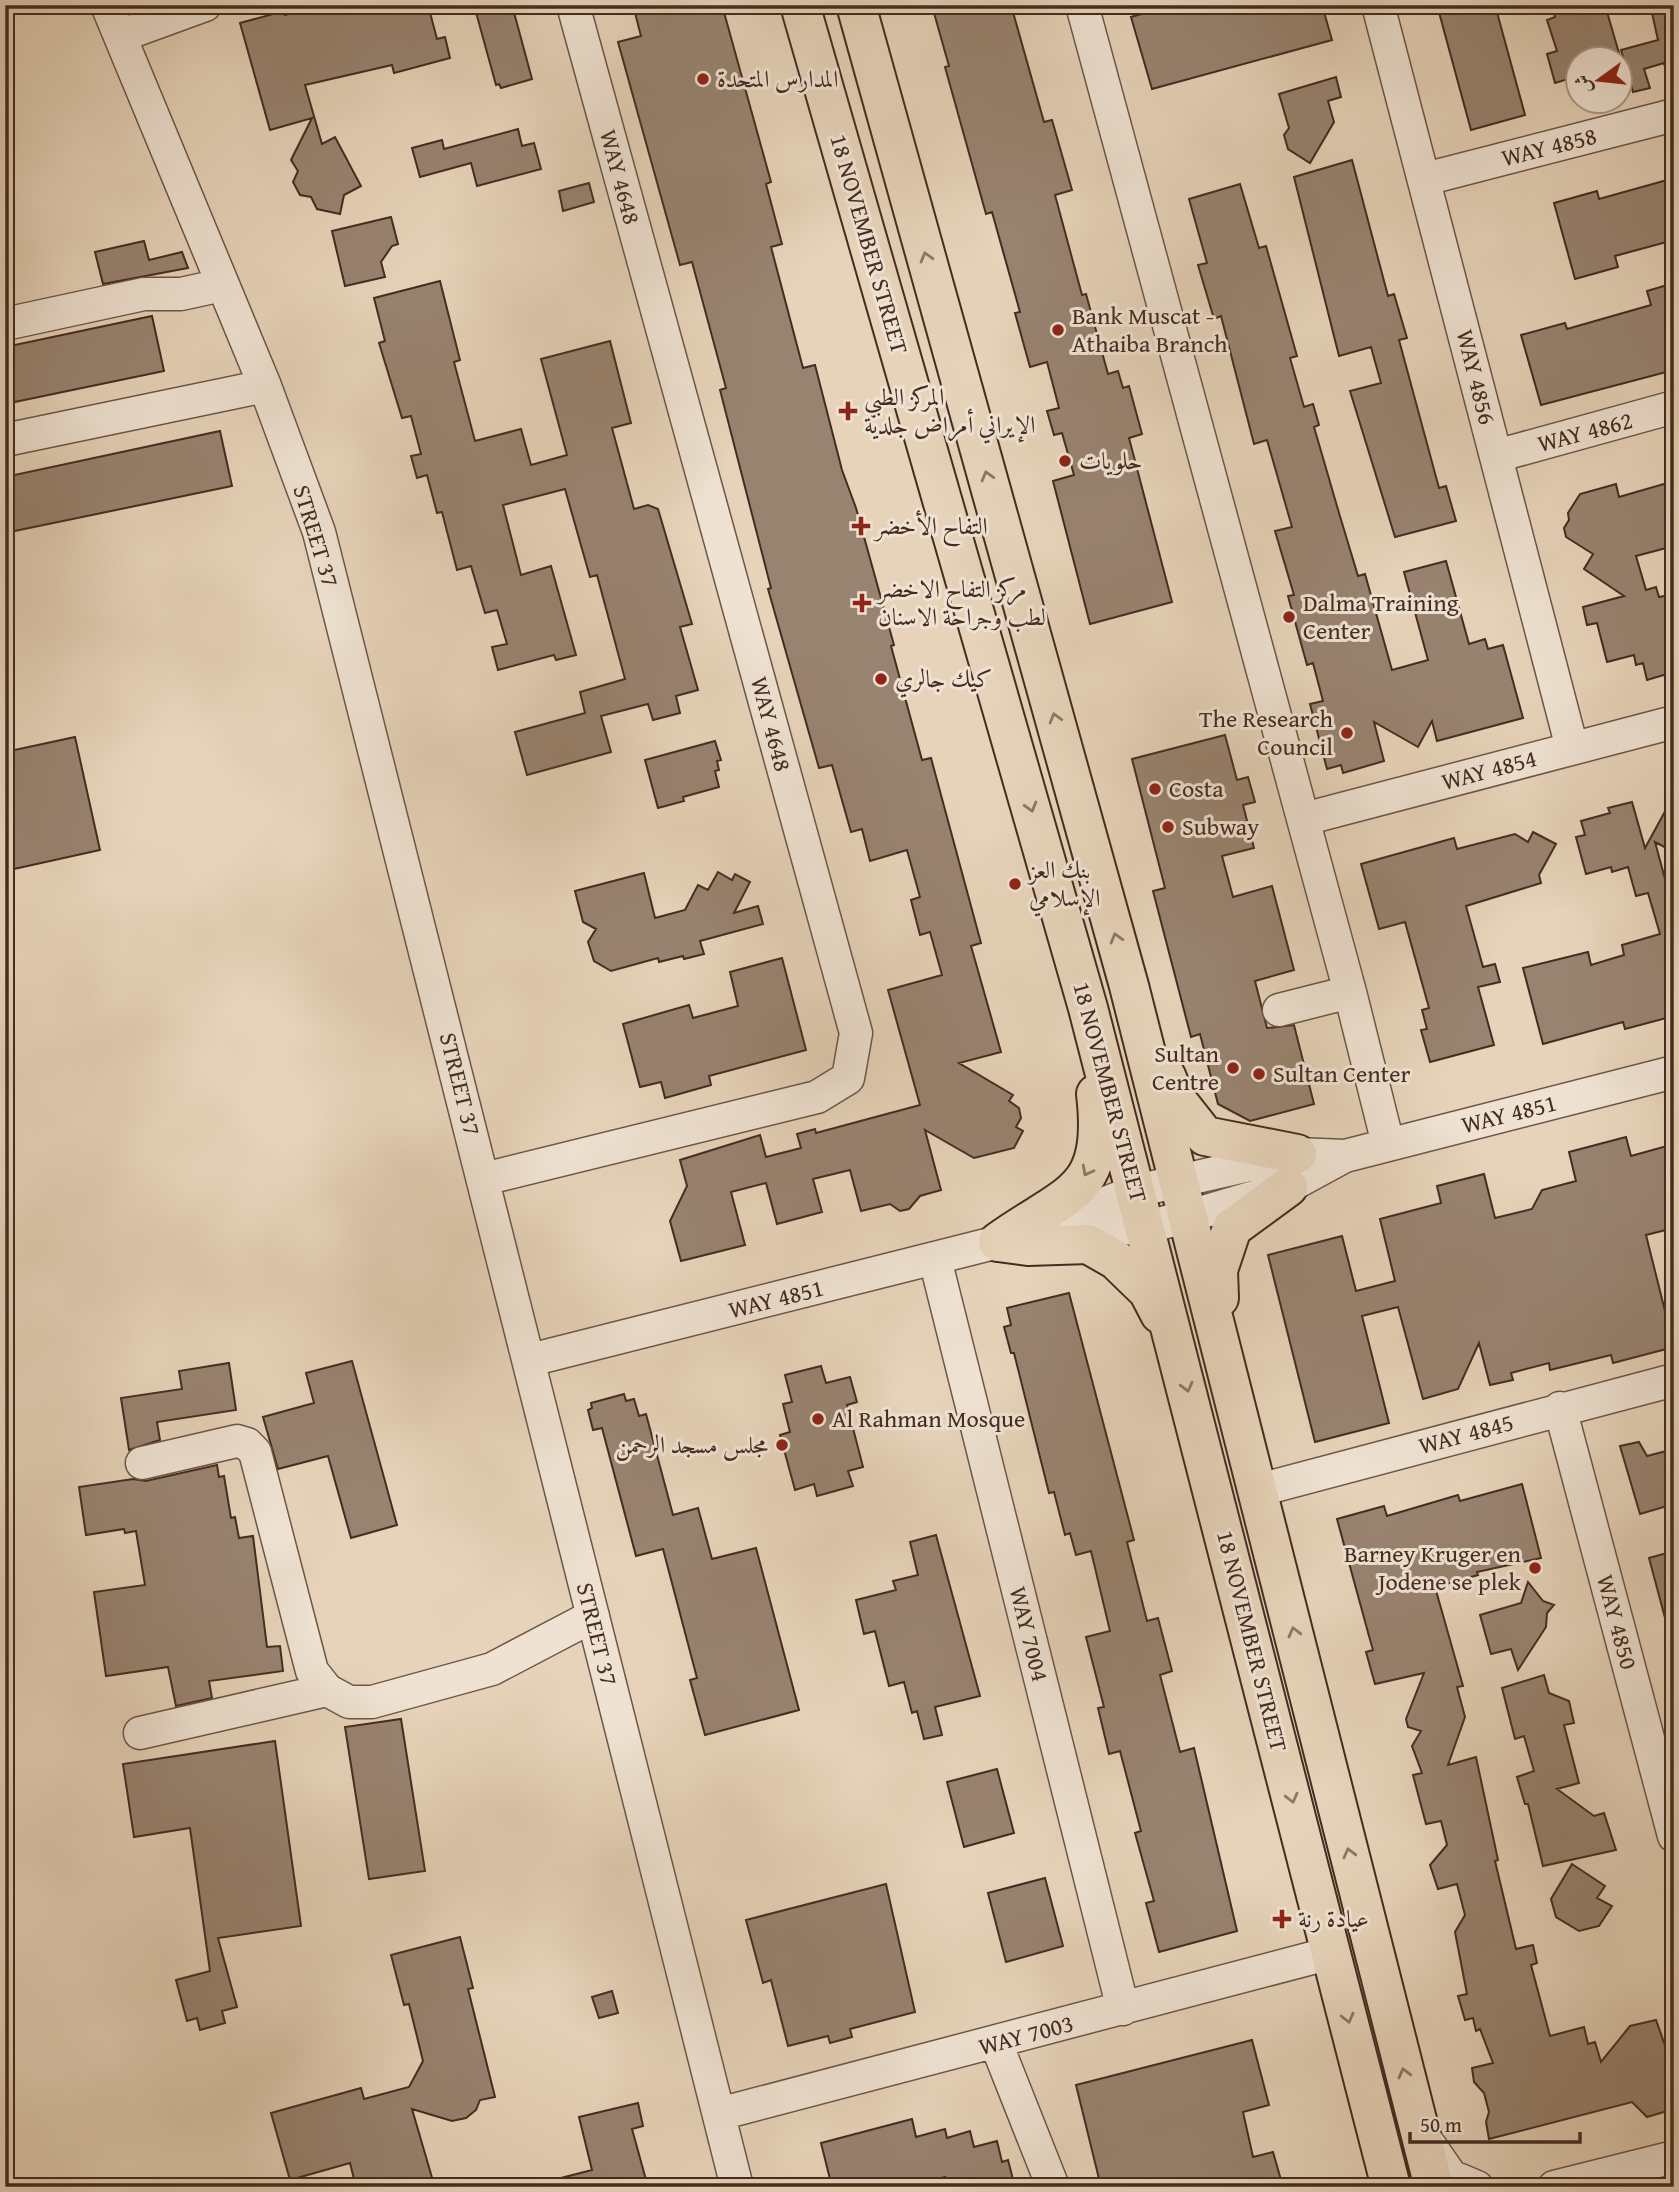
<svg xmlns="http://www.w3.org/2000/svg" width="1679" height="2192" font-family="'Gentium Book Plus',Amiri,serif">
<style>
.building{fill:#988370;stroke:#442c21;stroke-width:2}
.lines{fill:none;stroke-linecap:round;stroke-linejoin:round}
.minor-casing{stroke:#6c5647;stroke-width:35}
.major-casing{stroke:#442c21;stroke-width:42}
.minor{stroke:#efe2d2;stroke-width:32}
.major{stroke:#e6d3b9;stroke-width:38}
.oneway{stroke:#8d7765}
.poi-dot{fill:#8f2418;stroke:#efe2d2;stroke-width:2.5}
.labels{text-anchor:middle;stroke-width:6;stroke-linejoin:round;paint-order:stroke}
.poi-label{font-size:24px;fill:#442c21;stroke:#efe2d2;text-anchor:start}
.street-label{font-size:24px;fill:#442c21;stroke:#efe2d2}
</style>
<rect width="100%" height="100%" fill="#e6d3b9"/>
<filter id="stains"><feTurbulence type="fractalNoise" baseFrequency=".00286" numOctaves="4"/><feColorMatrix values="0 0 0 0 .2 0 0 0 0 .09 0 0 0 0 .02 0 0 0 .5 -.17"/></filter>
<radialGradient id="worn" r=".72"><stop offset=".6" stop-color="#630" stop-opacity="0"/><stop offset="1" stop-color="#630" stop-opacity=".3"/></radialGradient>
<!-- building -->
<path class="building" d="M 322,5 L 325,5 L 327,10 L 346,5 L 428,5 L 437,39 L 445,37 L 450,58 L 394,73 L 392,65 L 305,85 L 322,144 L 335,137 L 361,186 L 344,195 L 340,214 L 317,209 L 311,197 L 300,195 L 293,182 L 298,171 L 291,160 L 312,118 L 270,130 L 240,23 L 284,11 L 285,15 Z
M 474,5 L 512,5 L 532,79 L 501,88 L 499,84 L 496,85 Z
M 633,5 L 722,5 L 771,182 L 766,184 L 782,244 L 771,247 L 803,368 L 815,365 L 842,470 L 856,508 L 894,645 L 891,646 L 922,760 L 931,758 L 981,943 L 971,946 L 1001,1052 L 959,1063 L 1013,1095 L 1009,1101 L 1019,1108 L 1021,1118 L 1016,1127 L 1023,1131 L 1014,1148 L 974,1158 L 925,1130 L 941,1190 L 920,1196 L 909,1209 L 900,1211 L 890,1204 L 861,1211 L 850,1170 L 813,1179 L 822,1212 L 777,1224 L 766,1183 L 731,1192 L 745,1245 L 681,1261 L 670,1221 L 687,1186 L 680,1160 L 760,1135 L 766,1157 L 801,1148 L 797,1134 L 815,1129 L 816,1133 L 920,1105 L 888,990 L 942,975 L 930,932 L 920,935 L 911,900 L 920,897 L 907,850 L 870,861 L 862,829 L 851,832 L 832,765 L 819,768 L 768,589 L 771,588 L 720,390 L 726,388 L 692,262 L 680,265 L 618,42 L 641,36 Z
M 941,5 L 1011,5 L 1044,122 L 1052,120 L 1072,190 L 1055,195 L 1082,295 L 1086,294 L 1108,374 L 1118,371 L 1123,388 L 1129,386 L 1142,434 L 1129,438 L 1172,602 L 1090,624 L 1053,481 L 1074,475 L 1062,433 L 1054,435 L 1047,411 L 1059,408 L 1047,362 L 1030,367 L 1015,313 L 1020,312 L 992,212 L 986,214 L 945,67 L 949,66 L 934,13 L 943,10 Z
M 1171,5 L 1322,5 L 1332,40 L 1152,89 L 1131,17 Z
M 1437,5 L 1495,5 L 1525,115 L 1471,130 Z
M 1552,5 L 1605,5 L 1621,60 L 1578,60 L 1578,76 L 1555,83 L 1547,54 L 1557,51 L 1547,20 L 1555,17 Z
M 1674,7 L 1674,74 L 1667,75 L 1664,63 L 1644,69 L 1650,88 L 1633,92 L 1621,50 L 1658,40 L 1652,13 Z
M 1336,77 L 1341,97 L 1328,101 L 1334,122 L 1310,163 L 1288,149 L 1284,135 L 1289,128 L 1279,94 Z
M 518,129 L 522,146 L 534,143 L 541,169 L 477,186 L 471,163 L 420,177 L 412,148 L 442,140 L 444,149 Z
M 1352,160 L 1388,296 L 1394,294 L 1407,338 L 1399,340 L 1439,488 L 1446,486 L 1456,521 L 1395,537 L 1350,391 L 1381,383 L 1371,347 L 1339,356 L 1294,177 Z
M 1667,180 L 1674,204 L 1674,240 L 1615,256 L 1618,267 L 1575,279 L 1554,203 L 1597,191 L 1599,199 Z
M 589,183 L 594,202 L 563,211 L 559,191 Z
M 1240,184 L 1259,248 L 1266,246 L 1297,356 L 1290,358 L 1304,407 L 1313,404 L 1319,425 L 1314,427 L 1339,513 L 1358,576 L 1365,574 L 1392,670 L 1428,660 L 1404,572 L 1446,561 L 1469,644 L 1485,639 L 1488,649 L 1503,645 L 1523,718 L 1437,741 L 1432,721 L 1418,747 L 1374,722 L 1384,761 L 1343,773 L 1341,765 L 1327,769 L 1310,704 L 1323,701 L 1313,663 L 1307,665 L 1288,596 L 1294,595 L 1275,531 L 1292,527 L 1267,440 L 1254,444 L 1221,316 L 1214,319 L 1198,265 L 1207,263 L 1189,199 Z
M 391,217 L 398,244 L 392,246 L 381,262 L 385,277 L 345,286 L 332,231 Z
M 144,241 L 149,260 L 182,252 L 188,268 L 103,284 L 95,252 Z
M 440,281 L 460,360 L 454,362 L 475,441 L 521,429 L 531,465 L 567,455 L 541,359 L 610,341 L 631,423 L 612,428 L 634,509 L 648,505 L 658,509 L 692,624 L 680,627 L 698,690 L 676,696 L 680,713 L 653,720 L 648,704 L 601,716 L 611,752 L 527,775 L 515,732 L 585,713 L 580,692 L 625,679 L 597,575 L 590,577 L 565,489 L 503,505 L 521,575 L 551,566 L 576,655 L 556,660 L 554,655 L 498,670 L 492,647 L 507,644 L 497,610 L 485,613 L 471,566 L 457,570 L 442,512 L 437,513 L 427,475 L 417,478 L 411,456 L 421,454 L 411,416 L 402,418 L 379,343 L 385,341 L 374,298 Z
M 1674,283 L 1674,370 L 1541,405 L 1521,335 L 1565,323 L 1567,329 L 1651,305 L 1647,291 Z
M 152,316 L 164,371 L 5,404 L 5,347 Z
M 220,431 L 232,486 L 5,533 L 5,477 Z
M 1674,481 L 1674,546 L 1636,556 L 1646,590 L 1656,587 L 1659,597 L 1674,594 L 1674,672 L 1647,680 L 1643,663 L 1636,665 L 1634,655 L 1607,662 L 1597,623 L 1587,625 L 1583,607 L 1624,596 L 1584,569 L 1593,554 L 1566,537 L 1564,528 L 1569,520 L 1568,513 L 1580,494 L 1616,484 L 1619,497 Z
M 1225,735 L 1237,780 L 1248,777 L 1255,802 L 1243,805 L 1254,848 L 1222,856 L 1233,897 L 1272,886 L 1294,970 L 1255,981 L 1267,1028 L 1294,1025 L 1314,1104 L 1250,1121 L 1218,1104 L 1200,1034 L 1191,1037 L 1153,891 L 1165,888 L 1132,759 Z
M 75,737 L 100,850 L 5,871 L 5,752 Z
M 715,741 L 721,760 L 717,761 L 719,770 L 715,771 L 719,787 L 683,797 L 684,801 L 658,808 L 645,760 Z
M 1674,795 L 1674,852 L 1655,842 L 1674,912 L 1674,1016 L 1625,1029 L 1623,1022 L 1543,1044 L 1523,968 L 1588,952 L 1591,965 L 1624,955 L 1622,945 L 1660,934 L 1648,893 L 1636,896 L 1628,867 L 1612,872 L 1611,867 L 1586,874 L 1576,837 L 1585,835 L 1581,821 L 1610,813 L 1608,808 L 1632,802 L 1645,848 Z
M 1533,832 L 1556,844 L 1539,875 L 1541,883 L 1466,906 L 1483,967 L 1495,964 L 1500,982 L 1478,987 L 1494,1045 L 1430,1062 L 1421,1030 L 1427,1029 L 1422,1010 L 1429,1008 L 1405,922 L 1379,929 L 1361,864 L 1454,838 L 1457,849 L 1515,834 L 1528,842 Z
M 718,872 L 732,880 L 735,874 L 750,882 L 734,913 L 758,906 L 763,924 L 700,941 L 704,954 L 684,959 L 683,956 L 659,962 L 658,958 L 611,971 L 594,961 L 588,942 L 596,929 L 583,922 L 575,891 L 644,873 L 655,918 L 685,910 L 698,885 L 708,890 Z
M 782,958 L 806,1050 L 709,1076 L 711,1085 L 665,1098 L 661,1082 L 640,1087 L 623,1024 L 689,1005 L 693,1018 L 738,1006 L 730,972 Z
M 1626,1137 L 1631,1156 L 1674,1144 L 1674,1228 L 1646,1235 L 1674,1347 L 1613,1363 L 1611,1355 L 1550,1370 L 1549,1363 L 1511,1373 L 1513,1380 L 1490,1385 L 1479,1343 L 1458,1389 L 1423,1399 L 1398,1307 L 1362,1316 L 1389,1423 L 1315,1442 L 1268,1255 L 1342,1236 L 1356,1291 L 1395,1281 L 1380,1219 L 1441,1203 L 1437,1186 L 1484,1174 L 1495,1218 L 1532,1209 L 1542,1190 L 1576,1181 L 1569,1152 Z
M 1069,1293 L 1134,1540 L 1127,1542 L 1147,1621 L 1158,1618 L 1172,1671 L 1160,1675 L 1180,1752 L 1194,1748 L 1237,1931 L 1159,1952 L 1146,1903 L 1154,1901 L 1135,1833 L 1141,1831 L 1120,1751 L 1109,1754 L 1098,1708 L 1104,1707 L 1086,1637 L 1110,1631 L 1091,1551 L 1076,1555 L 1070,1533 L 1065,1535 L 1054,1492 L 1049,1493 L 1014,1353 L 1011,1353 L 1004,1327 L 1011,1325 L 1007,1308 Z
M 352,1361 L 397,1525 L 351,1538 L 328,1456 L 278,1469 L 263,1417 L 314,1403 L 306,1373 Z
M 229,1363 L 236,1410 L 157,1422 L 160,1440 L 129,1450 L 121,1398 L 182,1389 L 179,1371 Z
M 821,1366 L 826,1383 L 850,1377 L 857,1402 L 847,1405 L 863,1467 L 848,1471 L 853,1486 L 817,1496 L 814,1484 L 795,1490 L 780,1435 L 790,1432 L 783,1404 L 792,1402 L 785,1375 Z
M 624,1394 L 626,1401 L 634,1399 L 639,1416 L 646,1414 L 673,1515 L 698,1508 L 712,1559 L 756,1548 L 799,1710 L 705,1735 L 690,1680 L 697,1678 L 663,1549 L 636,1556 L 602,1428 L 593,1430 L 588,1410 L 592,1408 L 591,1403 Z
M 1639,1442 L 1647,1456 L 1670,1450 L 1674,1464 L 1674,1504 L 1640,1514 L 1620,1446 Z
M 217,1465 L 219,1477 L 224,1476 L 231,1518 L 235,1517 L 239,1538 L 253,1536 L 267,1647 L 280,1646 L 283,1671 L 209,1681 L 212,1698 L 176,1706 L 168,1667 L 106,1676 L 94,1592 L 145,1585 L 136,1531 L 125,1533 L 124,1529 L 86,1535 L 79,1487 L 133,1479 L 146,1481 Z
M 1522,1484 L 1541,1558 L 1477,1572 L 1478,1575 L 1435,1587 L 1463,1686 L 1457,1687 L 1465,1717 L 1448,1765 L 1476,1757 L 1498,1860 L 1495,1861 L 1516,1949 L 1533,1945 L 1537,1963 L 1531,1965 L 1550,2036 L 1584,2027 L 1588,2044 L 1595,2042 L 1601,2062 L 1630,2026 L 1656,2020 L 1674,2071 L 1674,2109 L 1647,2117 L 1632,2102 L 1489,2139 L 1486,2122 L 1489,2112 L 1484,2093 L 1474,2082 L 1472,2068 L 1493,2063 L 1480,2029 L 1476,2031 L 1473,2018 L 1465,2020 L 1458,1996 L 1467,1994 L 1455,1932 L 1465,1915 L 1457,1884 L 1438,1889 L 1430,1865 L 1447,1845 L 1441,1821 L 1426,1824 L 1413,1775 L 1422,1773 L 1412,1746 L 1421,1731 L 1408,1727 L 1406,1719 L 1424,1673 L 1375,1684 L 1366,1652 L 1373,1650 L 1369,1636 L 1337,1519 L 1384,1506 L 1387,1516 L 1458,1495 L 1460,1501 Z
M 936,1535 L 980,1696 L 935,1707 L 942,1735 L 924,1739 L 917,1711 L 912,1713 L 904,1682 L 889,1686 L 875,1631 L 864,1634 L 856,1600 L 896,1590 L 893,1581 L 918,1575 L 910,1542 Z
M 1674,1551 L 1674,1628 L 1668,1629 L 1649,1558 Z
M 1528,1582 L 1543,1601 L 1554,1605 L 1547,1613 L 1546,1627 L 1518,1670 L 1511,1649 L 1491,1654 L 1480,1615 L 1521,1603 Z
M 1544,1675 L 1549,1693 L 1569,1701 L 1574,1723 L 1564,1725 L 1579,1783 L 1557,1789 L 1594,1816 L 1604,1813 L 1616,1850 L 1543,1866 L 1528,1804 L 1525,1804 L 1517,1777 L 1534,1771 L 1524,1736 L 1515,1739 L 1502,1688 Z
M 401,1719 L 425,1871 L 369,1879 L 345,1727 Z
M 275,1741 L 301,1926 L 218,1938 L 237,2007 L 222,2011 L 225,2023 L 200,2030 L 197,2018 L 187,2021 L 176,1980 L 210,1971 L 190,1828 L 134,1837 L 123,1764 Z
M 997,1769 L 1014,1833 L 964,1847 L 947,1782 Z
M 1572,1864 L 1605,1886 L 1597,1898 L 1612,1906 L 1599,1926 L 1579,1931 L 1556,1917 L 1551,1899 Z
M 1045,1878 L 1063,1946 L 1006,1962 L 988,1893 Z
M 886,1884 L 915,2012 L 850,2029 L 852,2037 L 830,2043 L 828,2036 L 788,2046 L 771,1980 L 763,1983 L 746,1920 Z
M 460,1937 L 473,1988 L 468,1989 L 495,2097 L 480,2100 L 476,2110 L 466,2118 L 452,2121 L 412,2109 L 433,2181 L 412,2187 L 356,2187 L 350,2163 L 290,2180 L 271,2113 L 361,2088 L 364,2099 L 409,2087 L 423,2061 L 409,2004 L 404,2005 L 391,1955 Z
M 612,1991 L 618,2013 L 599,2018 L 592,1997 Z
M 1252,2040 L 1269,2105 L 1243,2112 L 1253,2157 L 1273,2152 L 1283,2187 L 1101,2187 L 1076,2085 Z
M 638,2103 L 643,2126 L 632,2129 L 648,2187 L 550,2187 L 549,2181 L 592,2170 L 579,2117 Z
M 912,2119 L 916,2137 L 945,2129 L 947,2138 L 970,2131 L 974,2147 L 997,2141 L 1002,2162 L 1008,2160 L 1015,2187 L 948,2187 L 945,2177 L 910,2187 L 832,2187 L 821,2143 Z"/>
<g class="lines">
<!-- minor casing -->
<g class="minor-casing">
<path id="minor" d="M 107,5 L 265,386 L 319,532 L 737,2187
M 1082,5 L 1350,992 L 1388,1144
M 1378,5 L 1572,748
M 120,36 L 205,5
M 1425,179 L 1674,115
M 5,324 L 144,294 L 181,294 L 222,285
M 5,440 L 265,386
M 1496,456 L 1674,407
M 1304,819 L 1674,722
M 1279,1010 L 1350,992
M 484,1179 L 817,1097 L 848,1078 L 856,1033 L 573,5
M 1062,1233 L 1147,1227 L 1189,1216 L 1288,1187 L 1345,1156 L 1674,1072
M 935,1259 L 1123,2009
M 530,1360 L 1022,1236 L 1136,1191 L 1297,1154 L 1345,1156
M 1560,1408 L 1674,1836
M 142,1463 L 237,1441 L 247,1444 L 255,1452 L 312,1671 L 327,1690 L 349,1702 L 372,1702 L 492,1669 L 593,1616
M 1259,1490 L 1674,1380
M 140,1733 L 327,1690
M 996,2043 L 1053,2187
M 719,2114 L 1331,1953
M 1426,2140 L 1451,2176 L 1477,2187
M 1554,2187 L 1674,2157"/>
</g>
<!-- major casing -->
<g class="major-casing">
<path id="major" d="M 800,5 L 1088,1008 L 1391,2187
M 856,5 L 1129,986 L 1434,2187
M 1166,1076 L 1175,1098 L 1205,1136 L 1297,1154
M 998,1242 C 1067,1192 1108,1195 1096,1094
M 998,1242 L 1028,1246 L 1088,1244 L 1116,1260 L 1148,1291 L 1160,1314
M 1219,1298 L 1218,1270 L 1232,1228 L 1288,1187"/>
</g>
<!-- minor -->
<use href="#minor" class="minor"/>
<!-- major -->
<use href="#major" class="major"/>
</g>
<!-- one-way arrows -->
<defs><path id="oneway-chevron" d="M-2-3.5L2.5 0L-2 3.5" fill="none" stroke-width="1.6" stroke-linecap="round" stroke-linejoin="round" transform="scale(1.75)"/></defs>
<g class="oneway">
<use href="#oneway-chevron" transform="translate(926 257) rotate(-106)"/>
<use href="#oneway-chevron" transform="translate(987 476) rotate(-106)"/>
<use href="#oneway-chevron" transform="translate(1055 718) rotate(-106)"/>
<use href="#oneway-chevron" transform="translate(1031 807) rotate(74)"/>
<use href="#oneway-chevron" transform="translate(1116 938) rotate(-106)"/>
<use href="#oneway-chevron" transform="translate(1087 1171) rotate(118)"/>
<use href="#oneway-chevron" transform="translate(1187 1387) rotate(76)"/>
<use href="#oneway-chevron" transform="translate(1294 1632) rotate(-104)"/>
<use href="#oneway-chevron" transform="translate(1292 1798) rotate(76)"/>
<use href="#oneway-chevron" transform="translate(1349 1853) rotate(-104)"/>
<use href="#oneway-chevron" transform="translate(1348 2018) rotate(76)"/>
<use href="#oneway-chevron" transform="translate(1404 2073) rotate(-104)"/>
</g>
<!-- markers -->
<g class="poi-dot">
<circle cx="703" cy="79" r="7"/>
<circle cx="1058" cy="330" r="7"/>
<path d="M844.5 400.5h7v7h7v7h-7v7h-7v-7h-7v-7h7z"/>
<circle cx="1065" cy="461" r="7"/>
<path d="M857.5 515.5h7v7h7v7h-7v7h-7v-7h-7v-7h7z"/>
<path d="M858.5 592.5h7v7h7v7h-7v7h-7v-7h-7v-7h7z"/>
<circle cx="1289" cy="617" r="7"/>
<circle cx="881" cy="679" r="7"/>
<circle cx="1347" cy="733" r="7"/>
<circle cx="1155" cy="789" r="7"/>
<circle cx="1168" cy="827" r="7"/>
<circle cx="1015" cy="884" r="7"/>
<circle cx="1233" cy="1068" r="7"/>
<circle cx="1259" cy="1074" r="7"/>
<circle cx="818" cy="1419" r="7"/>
<circle cx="782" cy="1445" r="7"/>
<circle cx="1535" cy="1568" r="7"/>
<path d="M1278.5 1908.5h7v7h7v7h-7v7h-7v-7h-7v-7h7z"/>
</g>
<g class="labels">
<!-- poi labels -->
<g class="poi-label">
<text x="717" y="87">المدارس المتحدة</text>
<text x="1072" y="324">Bank Muscat -<tspan x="1072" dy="28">Athaiba Branch</tspan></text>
<text x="864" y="405">المركز الطبي<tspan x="864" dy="28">الإيراني أمراض جلدية</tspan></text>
<text x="1079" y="469">حلويات</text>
<text x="875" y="534">التفاح الأخضر</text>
<text x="878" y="597">مركز التفاح الاخضر<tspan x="878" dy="28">لطب وجراحة الاسنان</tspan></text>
<text x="1303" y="611">Dalma Training<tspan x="1303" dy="28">Center</tspan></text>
<text x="895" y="687">كيك جالري</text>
<text x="1333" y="727" text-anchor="end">The Research<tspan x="1333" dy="28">Council</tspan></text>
<text x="1169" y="797">Costa</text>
<text x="1182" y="835">Subway</text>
<text x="1029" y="878">بنك العز<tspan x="1029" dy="28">الإسلامي</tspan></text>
<text x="1219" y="1062" text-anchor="end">Sultan<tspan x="1219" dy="28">Centre</tspan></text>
<text x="1273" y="1082">Sultan Center</text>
<text x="832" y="1427">Al Rahman Mosque</text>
<text x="768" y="1453" text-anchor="end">مجلس مسجد الرحمن</text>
<text x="1521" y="1562" text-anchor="end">Barney Kruger en<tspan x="1521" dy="28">Jodene se plek</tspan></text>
<text x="1298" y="1927">عيادة رنة</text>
</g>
<!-- street labels -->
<g class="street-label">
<text transform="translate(1549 147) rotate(-14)" y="8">WAY 4858</text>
<text transform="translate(620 177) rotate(75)" y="8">WAY 4648</text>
<text transform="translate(869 244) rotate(74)" y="8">18 NOVEMBER STREET</text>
<text transform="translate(1476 377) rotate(76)" y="8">WAY 4856</text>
<text transform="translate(1585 432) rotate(-15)" y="8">WAY 4862</text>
<text transform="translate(316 536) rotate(73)" y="8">STREET 37</text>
<text transform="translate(771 724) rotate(75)" y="8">WAY 4648</text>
<text transform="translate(1489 770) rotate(-15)" y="8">WAY 4854</text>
<text transform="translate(460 1084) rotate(76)" y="8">STREET 37</text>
<text transform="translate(1110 1092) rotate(75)" y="8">18 NOVEMBER STREET</text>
<text transform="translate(1509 1114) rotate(-14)" y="8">WAY 4851</text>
<text transform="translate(776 1299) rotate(-14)" y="8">WAY 4851</text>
<text transform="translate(1466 1434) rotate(-15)" y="8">WAY 4845</text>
<text transform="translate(1617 1622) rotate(75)" y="8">WAY 4850</text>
<text transform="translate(597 1634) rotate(76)" y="8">STREET 37</text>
<text transform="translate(1029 1634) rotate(76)" y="8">WAY 7004</text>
<text transform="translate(1252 1641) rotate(76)" y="8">18 NOVEMBER STREET</text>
<text transform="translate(1026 2035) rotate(-15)" y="8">WAY 7003</text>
</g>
</g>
<!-- margin -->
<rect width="1679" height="2192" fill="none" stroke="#e6d3b9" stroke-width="28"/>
<rect x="7" y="7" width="1665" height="2178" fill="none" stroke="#442c21" stroke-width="3.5"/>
<rect x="14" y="14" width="1651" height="2164" fill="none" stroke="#442c21" stroke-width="2"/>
<!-- north arrow -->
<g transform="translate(1599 80) rotate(255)"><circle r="33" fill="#efe2d2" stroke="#ab998b" stroke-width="2"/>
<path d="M0-5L12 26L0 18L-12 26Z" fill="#8f2418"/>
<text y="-10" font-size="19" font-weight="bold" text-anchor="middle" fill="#442c21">ش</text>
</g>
<!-- scale -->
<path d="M1410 2132v10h170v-10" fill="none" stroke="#442c21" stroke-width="3.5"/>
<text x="1420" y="2132" font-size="21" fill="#442c21" stroke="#efe2d2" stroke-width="5" paint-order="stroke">50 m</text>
<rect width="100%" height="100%" filter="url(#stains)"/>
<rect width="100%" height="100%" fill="url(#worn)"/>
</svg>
